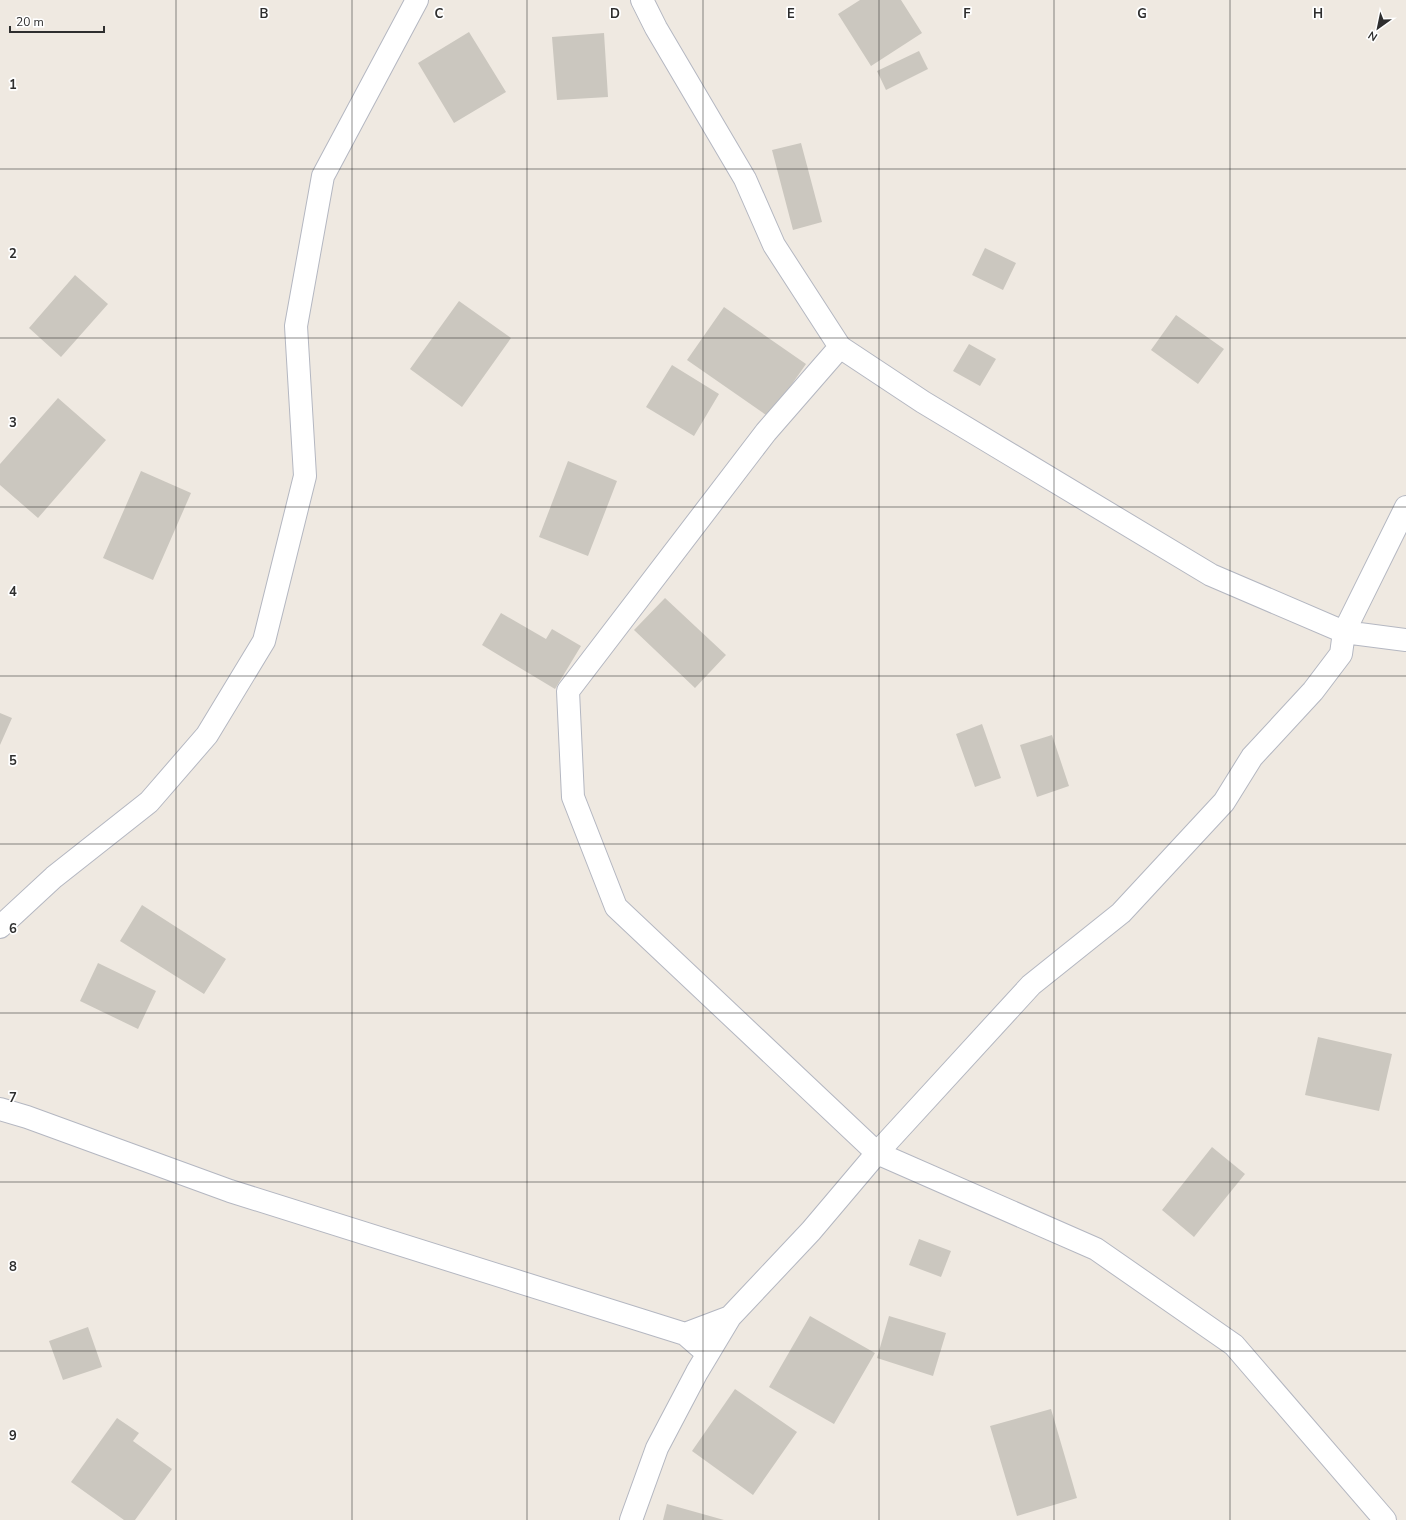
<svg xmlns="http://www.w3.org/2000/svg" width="1406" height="1520" font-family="'Nunito Sans',sans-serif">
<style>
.building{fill:#cbc7bf}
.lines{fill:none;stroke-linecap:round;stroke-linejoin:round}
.street-casing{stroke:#b4b7c1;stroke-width:24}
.street{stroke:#fff;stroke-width:22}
.grid{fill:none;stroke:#2e2e2e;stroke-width:1;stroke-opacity:0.55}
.grid-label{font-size:13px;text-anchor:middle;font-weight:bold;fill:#2e2e2e;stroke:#fff;stroke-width:3.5;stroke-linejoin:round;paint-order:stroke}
</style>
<rect width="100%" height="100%" fill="#efe9e1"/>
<!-- building -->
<path class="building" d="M 860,0 L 901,0 L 922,33 L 871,66 L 838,14 Z
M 469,32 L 506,92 L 454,123 L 418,63 Z
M 604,33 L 608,97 L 557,100 L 552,37 Z
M 919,51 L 928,69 L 886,90 L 877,71 Z
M 801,143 L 822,222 L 793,230 L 772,150 Z
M 985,248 L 1016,263 L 1003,290 L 972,275 Z
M 75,275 L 108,304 L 61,357 L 29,328 Z
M 459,301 L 511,338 L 462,407 L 410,369 Z
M 724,307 L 806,364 L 769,417 L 687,360 Z
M 1176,315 L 1224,349 L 1198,384 L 1151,350 Z
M 969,344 L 996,359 L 980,386 L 953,371 Z
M 672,365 L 719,394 L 694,436 L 646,407 Z
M 58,398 L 106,440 L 38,518 L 0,485 L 0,464 Z
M 568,461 L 617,481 L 588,556 L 539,537 Z
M 141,471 L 191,493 L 153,580 L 103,558 Z
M 665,598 L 726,655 L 695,688 L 634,630 Z
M 501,613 L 546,639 L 552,629 L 581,646 L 555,689 L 482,645 Z
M 0,713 L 12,718 L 0,745 Z
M 982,724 L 1001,778 L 975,787 L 956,734 Z
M 1052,735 L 1069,786 L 1037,797 L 1020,745 Z
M 142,905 L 226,959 L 204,994 L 120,941 Z
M 98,963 L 156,991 L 138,1029 L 80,1001 Z
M 1318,1037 L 1392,1054 L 1379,1111 L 1305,1095 Z
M 1212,1147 L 1245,1174 L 1194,1237 L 1162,1210 Z
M 919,1239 L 951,1251 L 941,1277 L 909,1265 Z
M 810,1316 L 875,1353 L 834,1424 L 769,1387 Z
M 889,1316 L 946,1333 L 933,1376 L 877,1358 Z
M 88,1327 L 102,1367 L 63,1380 L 49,1341 Z
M 735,1389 L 797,1432 L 753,1495 L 692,1451 Z
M 1051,1409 L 1077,1498 L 1017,1516 L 990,1426 Z
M 117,1418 L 139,1433 L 133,1441 L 172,1469 L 135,1520 L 124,1520 L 71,1482 Z
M 667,1504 L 724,1520 L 663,1520 Z"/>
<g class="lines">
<!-- street casing -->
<g class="street-casing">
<path id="street" d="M 642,0 L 656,28 L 745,179 L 774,245 L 840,347 L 923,402 L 1211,575 L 1344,632 L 1406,640
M 840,347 L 766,432 L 568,691 L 573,797 L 616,907 L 877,1153 L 1096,1249 L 1234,1345 L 1385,1520
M 0,927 L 54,877 L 149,802 L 207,735 L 264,641 L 305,476 L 296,326 L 323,176 L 417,0
M 0,1109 L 27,1117 L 230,1191 L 685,1334 L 708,1354
M 685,1334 L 730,1317
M 631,1520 L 657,1448 L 697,1372 L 730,1317 L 811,1231 L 877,1153 L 1031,985 L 1121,913 L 1224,802 L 1252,757 L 1313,691 L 1341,654 L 1344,632 L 1406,507"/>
</g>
<!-- street -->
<use href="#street" class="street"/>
</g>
<!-- grid -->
<path class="grid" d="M 176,0 L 176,1520M 352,0 L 352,1520M 527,0 L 527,1520M 703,0 L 703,1520M 879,0 L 879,1520M 1054,0 L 1054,1520M 1230,0 L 1230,1520M 0,169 L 1406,169M 0,338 L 1406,338M 0,507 L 1406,507M 0,676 L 1406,676M 0,844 L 1406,844M 0,1013 L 1406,1013M 0,1182 L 1406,1182M 0,1351 L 1406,1351"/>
<g class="grid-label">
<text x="264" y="18">B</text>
<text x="439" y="18">C</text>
<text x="615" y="18">D</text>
<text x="791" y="18">E</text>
<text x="967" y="18">F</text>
<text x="1142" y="18">G</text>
<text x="1318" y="18">H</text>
<text x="13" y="89">1</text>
<text x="13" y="258">2</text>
<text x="13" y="427">3</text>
<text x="13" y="596">4</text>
<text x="13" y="765">5</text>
<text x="13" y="933">6</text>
<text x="13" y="1102">7</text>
<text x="13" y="1271">8</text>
<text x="13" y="1440">9</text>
</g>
<!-- north arrow -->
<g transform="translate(1378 28) rotate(213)" stroke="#ffffff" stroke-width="3" paint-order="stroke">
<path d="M0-3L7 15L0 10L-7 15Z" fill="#2e2e2e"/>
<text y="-6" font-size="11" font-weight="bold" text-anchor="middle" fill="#2e2e2e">N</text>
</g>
<!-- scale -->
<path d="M10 26v6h94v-6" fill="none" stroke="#2e2e2e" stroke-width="2"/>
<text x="16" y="26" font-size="12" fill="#2e2e2e" stroke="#ffffff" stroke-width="3" paint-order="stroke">20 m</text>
</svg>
